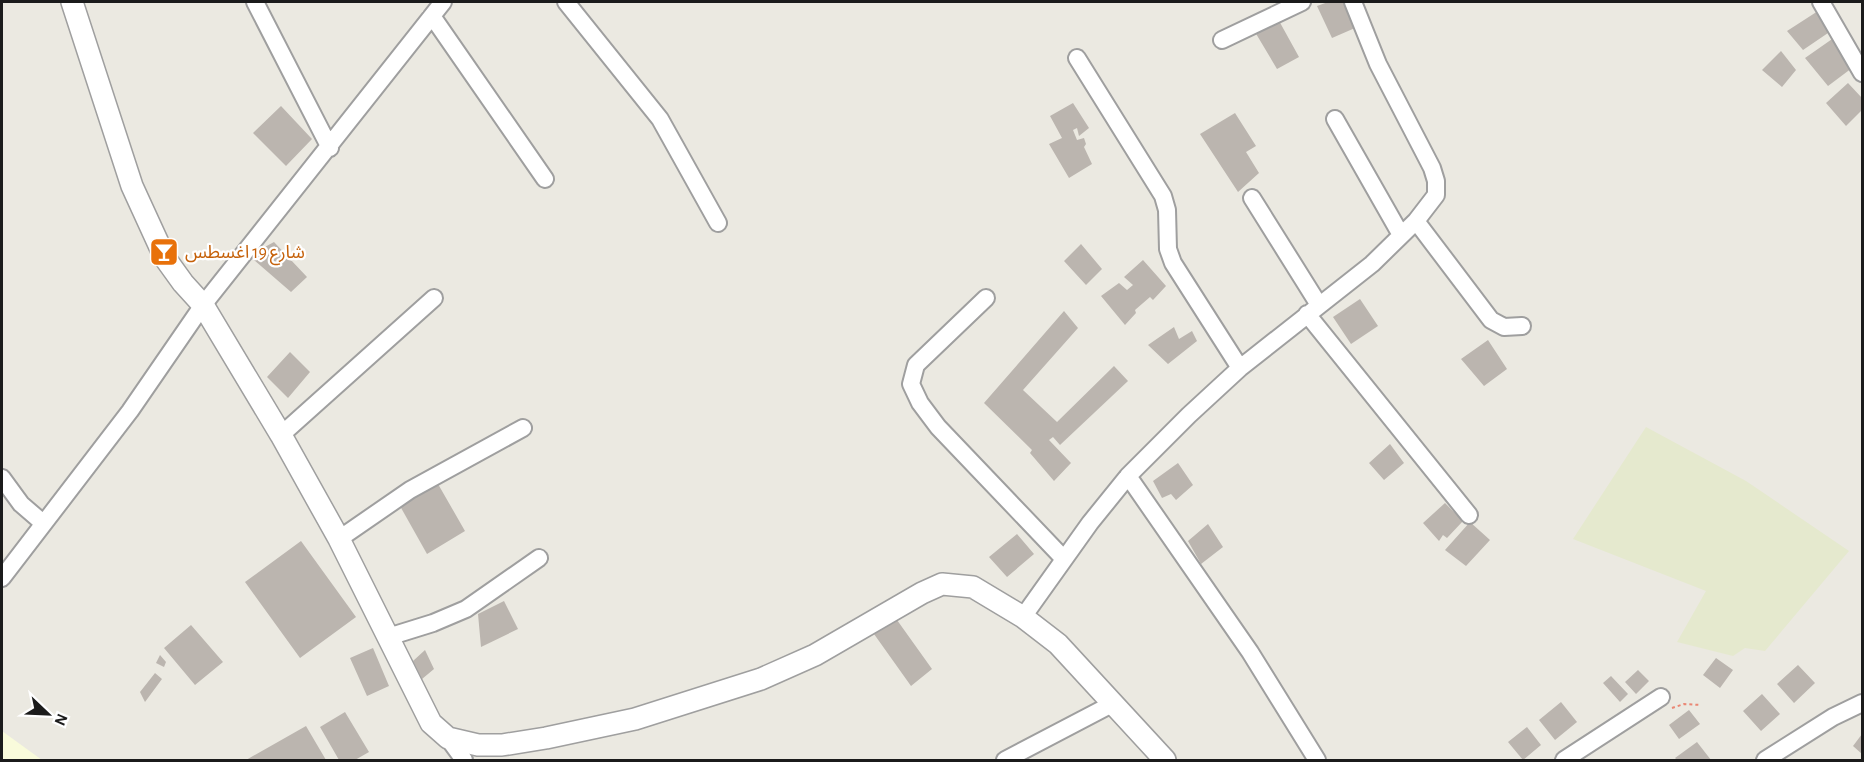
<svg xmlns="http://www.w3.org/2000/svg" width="1864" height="762" font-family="'Alegreya Sans','Noto Sans Arabic',sans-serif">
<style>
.education{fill:#f9fbdb}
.farmland{fill:#e5e9ce}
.building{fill:#bbb5af}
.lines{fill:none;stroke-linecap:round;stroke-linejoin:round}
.minor-casing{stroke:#9f9f9f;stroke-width:20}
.tertiary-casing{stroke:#9f9f9f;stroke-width:24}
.path{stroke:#ea8774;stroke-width:2;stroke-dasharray:3 3;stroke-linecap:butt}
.minor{stroke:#fff;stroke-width:16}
.tertiary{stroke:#fff;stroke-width:21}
.labels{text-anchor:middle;stroke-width:4.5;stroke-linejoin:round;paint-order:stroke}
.food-label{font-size:18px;fill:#c56008;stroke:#fff;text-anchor:start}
</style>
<rect width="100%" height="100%" fill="#ebe9e1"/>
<!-- education -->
<path class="education" d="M 2,731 L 42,760 L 2,760 Z"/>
<!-- farmland -->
<path class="farmland" d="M 1646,427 L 1746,481 L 1849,551 L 1765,651 L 1745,648 L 1733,656 L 1677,642 L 1706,591 L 1573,539 Z"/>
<!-- building -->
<path class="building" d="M 1328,2 L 1346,2 L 1355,28 L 1332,38 L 1317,6 Z
M 1818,11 L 1828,33 L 1803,50 L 1787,31 Z
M 1278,19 L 1299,57 L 1277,69 L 1255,32 Z
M 1835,37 L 1852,68 L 1828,86 L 1805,58 Z
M 1781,51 L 1796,70 L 1782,87 L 1762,70 Z
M 1848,83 L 1862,98 L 1862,110 L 1846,126 L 1826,103 Z
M 1073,103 L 1089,128 L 1079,136 L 1077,128 L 1073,130 L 1077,140 L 1084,138 L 1086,144 L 1084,147 L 1092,164 L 1069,178 L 1049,144 L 1062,138 L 1050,116 Z
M 281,106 L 312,139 L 286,166 L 253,133 Z
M 1235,113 L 1256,146 L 1246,152 L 1259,173 L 1238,192 L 1200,134 Z
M 274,242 L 307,277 L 291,292 L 254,260 L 263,248 Z
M 1081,244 L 1102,269 L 1086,285 L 1064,261 Z
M 1143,260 L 1166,286 L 1153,300 L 1150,297 L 1135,310 L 1136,313 L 1125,325 L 1101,296 L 1119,283 L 1127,290 L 1133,285 L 1124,277 Z
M 1360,299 L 1378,326 L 1351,344 L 1333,317 Z
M 1064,311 L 1078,328 L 1023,390 L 1057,422 L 1114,366 L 1128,381 L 1060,445 L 1053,437 L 1049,440 L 1071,463 L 1054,481 L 1030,453 L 1032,450 L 984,403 Z
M 1174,327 L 1179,339 L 1192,331 L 1197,341 L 1168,364 L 1148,345 Z
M 1488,340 L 1507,369 L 1484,386 L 1461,359 Z
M 290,352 L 310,372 L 288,398 L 267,377 Z
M 1390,444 L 1404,463 L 1384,480 L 1369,463 Z
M 1178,463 L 1193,485 L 1176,500 L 1171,494 L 1162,498 L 1153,481 Z
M 438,484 L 465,531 L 427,554 L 400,506 Z
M 1445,503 L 1463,521 L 1447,538 L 1443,535 L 1439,541 L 1423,523 Z
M 1470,522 L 1490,540 L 1466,566 L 1445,550 Z
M 1208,524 L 1223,547 L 1201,564 L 1188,541 Z
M 1017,534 L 1034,554 L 1007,577 L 989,557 Z
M 301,541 L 356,617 L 300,658 L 245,582 Z
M 504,601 L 518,629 L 481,647 L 478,614 Z
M 897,620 L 932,669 L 911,686 L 874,634 Z
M 191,625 L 223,662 L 195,685 L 164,648 Z
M 373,648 L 389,686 L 367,696 L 350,658 Z
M 425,650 L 434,669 L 422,679 L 413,661 Z
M 160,655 L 166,662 L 164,667 L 156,663 Z
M 1716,658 L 1733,670 L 1720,688 L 1703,675 Z
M 1798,665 L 1815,683 L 1794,703 L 1777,684 Z
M 1638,670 L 1649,681 L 1636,694 L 1625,682 Z
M 155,673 L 162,679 L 145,702 L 140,692 Z
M 1611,676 L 1628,694 L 1620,702 L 1603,683 Z
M 1762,694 L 1780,714 L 1761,731 L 1743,711 Z
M 1561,702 L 1577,722 L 1555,740 L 1539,720 Z
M 1689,710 L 1700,724 L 1679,739 L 1669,725 Z
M 345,712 L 369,752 L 355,760 L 339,760 L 320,727 Z
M 306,726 L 326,760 L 246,760 Z
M 1527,727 L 1541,745 L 1523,760 L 1508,742 Z
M 1862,734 L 1862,754 L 1853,746 Z
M 1697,742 L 1711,760 L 1677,760 L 1675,758 Z"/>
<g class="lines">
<!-- minor casing -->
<g class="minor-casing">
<path id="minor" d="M 255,2 L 330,148
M 566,2 L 660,119 L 718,223
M 1821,2 L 1862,73
M 432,16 L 545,179
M 1222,40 L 1302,2
M 1077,58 L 1163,196 L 1167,210 L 1168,249 L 1173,263 L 1240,368
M 1335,119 L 1401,235
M 1252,198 L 1319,305
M 1416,221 L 1491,320 L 1504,327 L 1522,326
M 986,298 L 916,365 L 911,384 L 920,403 L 938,427 L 1064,559
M 1307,314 L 1469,515
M 281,435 L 434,298
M 1128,476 L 1250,652 L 1317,760
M 2,478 L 21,504 L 43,523
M 339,539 L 410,490 L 523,428
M 2,578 L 130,411 L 203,305 L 443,2
M 1023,617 L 1090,523 L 1128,476 L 1189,415 L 1240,368 L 1372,264 L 1416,221 L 1436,195 L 1436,181 L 1432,168 L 1378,64 L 1353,2
M 388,637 L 433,623 L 466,609 L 539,558
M 448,738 L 464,760
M 1005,760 L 1114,703
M 1564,760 L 1661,697
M 1765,760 L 1833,717 L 1862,703"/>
</g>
<!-- tertiary casing -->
<g class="tertiary-casing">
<path id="tertiary" d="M 72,2 L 132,186 L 165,258 L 183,283 L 203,305 L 281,435 L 339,539 L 431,723 L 448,738 L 478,745 L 502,745 L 546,738 L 635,719 L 761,679 L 815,655 L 922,593 L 942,584 L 973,587 L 1023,617 L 1058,644 L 1165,760"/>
</g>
<!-- path -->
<path class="path" d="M 1672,708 L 1684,704 L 1701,705"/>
<!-- minor -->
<use href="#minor" class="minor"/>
<!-- tertiary -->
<use href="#tertiary" class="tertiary"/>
</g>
<!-- icons -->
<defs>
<g id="bar-square" transform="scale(1.5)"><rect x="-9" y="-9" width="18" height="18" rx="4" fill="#e8710a" stroke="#fff"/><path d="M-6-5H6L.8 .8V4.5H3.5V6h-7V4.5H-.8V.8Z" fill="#fff"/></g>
</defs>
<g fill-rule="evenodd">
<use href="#bar-square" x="164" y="252"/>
</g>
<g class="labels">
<!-- food labels -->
<g class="food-label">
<text x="185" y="258">شارع 19 اغسطس</text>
</g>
</g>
<!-- border -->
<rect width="1864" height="762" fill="none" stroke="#1b1b1b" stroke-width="6"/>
<!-- north arrow -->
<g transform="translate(48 714) rotate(113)" stroke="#ffffff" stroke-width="4.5" paint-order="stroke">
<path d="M0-4.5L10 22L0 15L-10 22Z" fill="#1b1b1b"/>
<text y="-9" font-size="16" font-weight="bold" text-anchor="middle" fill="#1b1b1b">N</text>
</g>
</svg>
